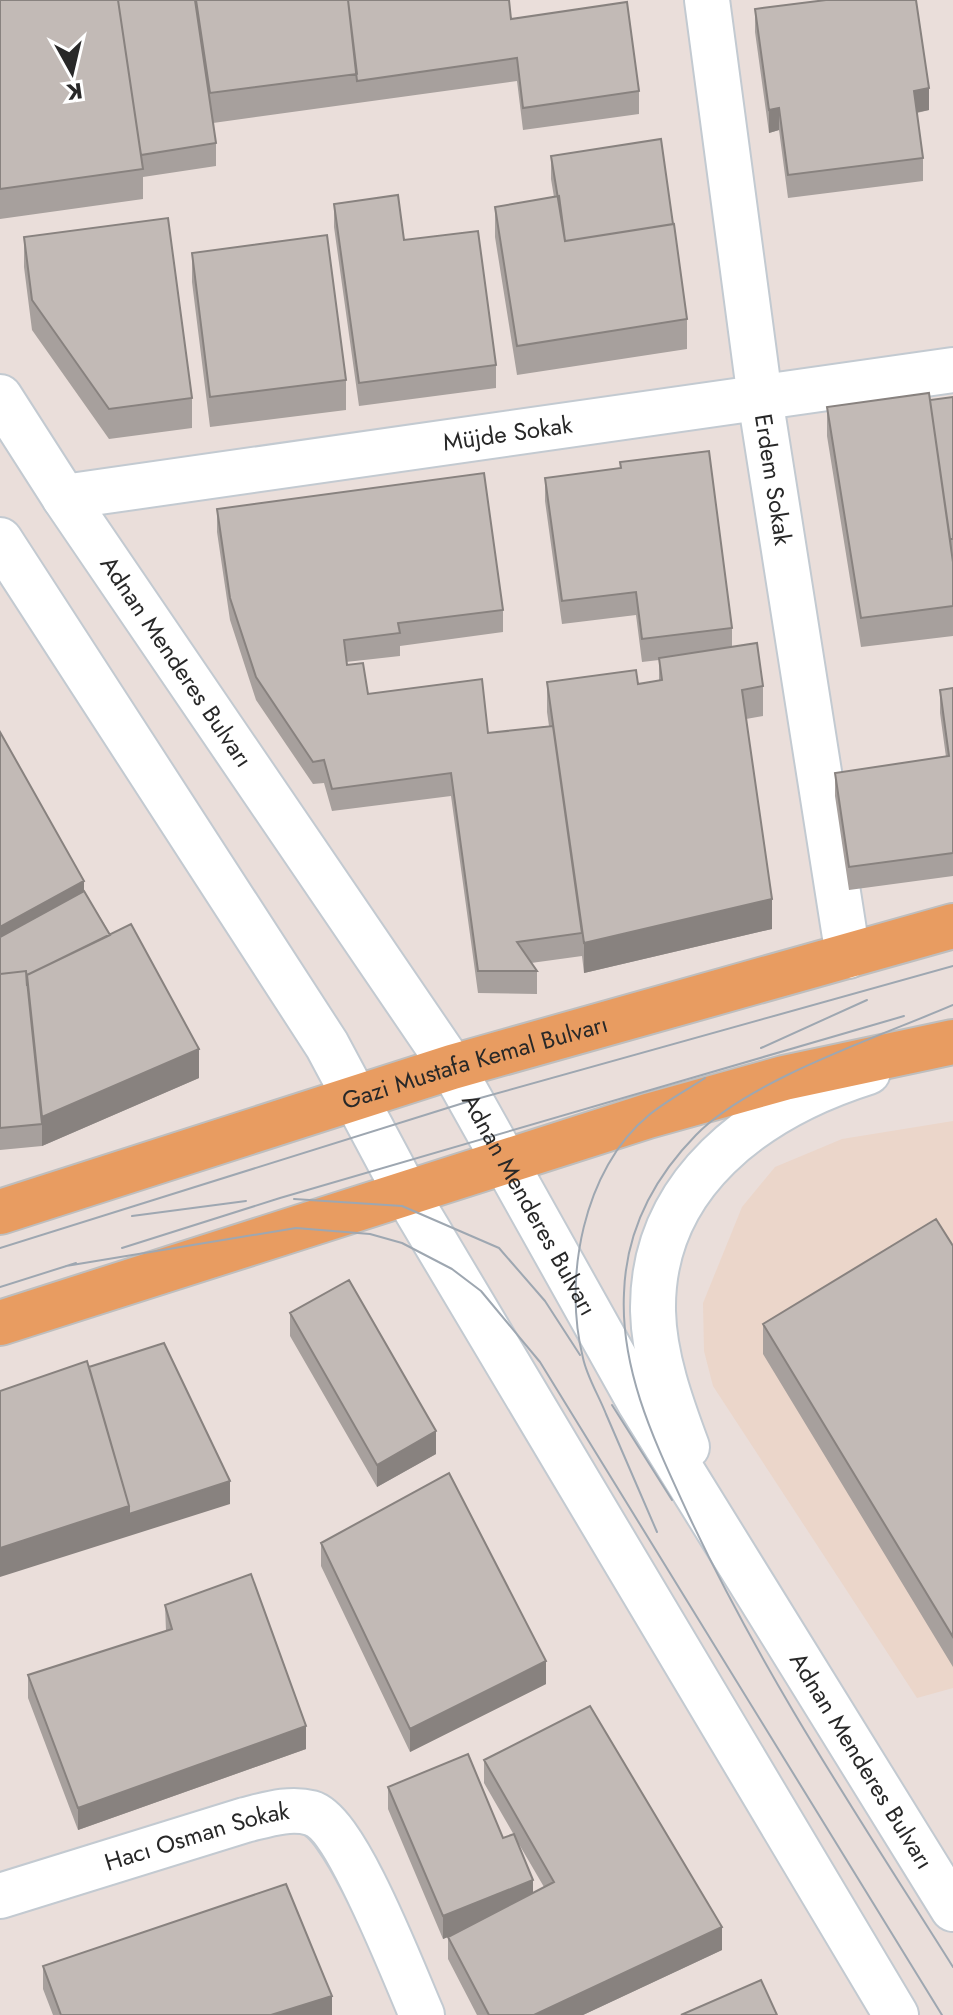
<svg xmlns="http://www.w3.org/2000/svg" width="953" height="2015" font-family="Jost,sans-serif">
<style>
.education{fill:#ebd6ca}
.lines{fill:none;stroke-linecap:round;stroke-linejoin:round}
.street-casing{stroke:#c3cad1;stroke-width:48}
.secondary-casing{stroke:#c3cad1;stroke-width:48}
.primary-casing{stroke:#bebebe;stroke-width:48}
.street{stroke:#fff;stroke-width:44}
.secondary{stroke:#fff;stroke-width:44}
.primary{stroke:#e89c61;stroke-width:44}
.tram{stroke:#9ea7b1;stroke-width:2}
.wall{fill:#a7a09d;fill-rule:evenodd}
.shaded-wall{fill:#88827f}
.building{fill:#c2bab6;stroke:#88827f;stroke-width:2}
.labels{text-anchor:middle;stroke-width:6;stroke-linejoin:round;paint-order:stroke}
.street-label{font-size:24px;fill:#282828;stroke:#fff}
</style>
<rect width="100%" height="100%" fill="#eadeda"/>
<!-- education -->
<path class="education" d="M 953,1121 L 953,1688 L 917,1698 L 713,1386 L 704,1351 L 703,1303 L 742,1207 L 775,1167 L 842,1139 Z"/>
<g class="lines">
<!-- street casing -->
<g class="street-casing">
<g id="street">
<path id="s1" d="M 707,0 L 760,398 L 848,956"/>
<path id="s2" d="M 64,497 L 953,370"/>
<path id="s3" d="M 0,1896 L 245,1820 C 266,1815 289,1807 311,1813 C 347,1823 405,1977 422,2015"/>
</g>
</g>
<!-- secondary casing -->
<g class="secondary-casing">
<g id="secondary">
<path id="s4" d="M 0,397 L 64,497 L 452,1067 L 640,1403 L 953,1909"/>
<path d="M 0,540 L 327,1045 L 406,1193 L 896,2015"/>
<path d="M 687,1447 C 671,1404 654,1357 653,1311 C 651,1183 757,1107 868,1072"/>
</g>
</g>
<!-- primary casing -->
<g class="primary-casing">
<g id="primary">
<path id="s5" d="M 0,1212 L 452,1067 L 953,926"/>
<path d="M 0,1323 L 648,1116 L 784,1078 L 953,1042"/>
</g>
</g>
<!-- street -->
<use href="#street" class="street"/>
<!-- secondary -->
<use href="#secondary" class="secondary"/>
<!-- primary -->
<use href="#primary" class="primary"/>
<!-- tram -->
<path class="tram" d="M 953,1005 C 881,1036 749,1080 696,1135 C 653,1179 626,1231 624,1293 C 620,1373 657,1446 689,1516 C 764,1676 859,1818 953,1967
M 761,1048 L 867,1000
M 294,1199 L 402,1206 L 499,1248 L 545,1301 L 580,1355
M 132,1216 L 246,1201
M 0,1248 L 473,1100 L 953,966
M 122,1248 L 280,1198 L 904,1016
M 66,1266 L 296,1228 L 370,1234 L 402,1243 L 452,1269 L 481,1291 L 540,1362 L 942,2015
M 0,1287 L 76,1263
M 612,1405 L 672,1500
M 657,1532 C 640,1493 623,1453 606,1414 C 599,1396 587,1377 583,1358 C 563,1279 583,1169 649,1115 C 666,1101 687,1090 705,1078"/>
</g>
<!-- wall -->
<path class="wall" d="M 0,0 L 509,0 L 511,19 L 639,91 L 639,114 L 523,130 L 517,81 L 213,123 L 216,143 L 216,166 L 143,177 L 143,199 L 0,219 Z
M 755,9 L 929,110 L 917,113 L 923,158 L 923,181 L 788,198 L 779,130 L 769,133 L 755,32 Z
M 551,156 L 687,319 L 687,349 L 517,375 L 495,237 L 495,207 L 554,197 L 551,179 Z
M 334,204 L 404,240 L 496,365 L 496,388 L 359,406 L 334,227 Z
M 24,237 L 192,398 L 192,428 L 109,439 L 32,330 L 24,267 Z
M 192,253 L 346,380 L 346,410 L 210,427 L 192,282 Z
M 953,397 L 953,636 L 861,647 L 827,436 L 827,407 L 930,400 Z
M 620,462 L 732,628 L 732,647 L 763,686 L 763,716 L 746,719 L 772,929 L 584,973 L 582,956 L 531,963 L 537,971 L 537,994 L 478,993 L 451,796 L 332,811 L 324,783 L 313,784 L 256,700 L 230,620 L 217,532 L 217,509 L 503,610 L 503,632 L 400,646 L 400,656 L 346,662 L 347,665 L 368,694 L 488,733 L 549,726 L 547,712 L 547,682 L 638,684 L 659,681 L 659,660 L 642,662 L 636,615 L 562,624 L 545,501 L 545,478 L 620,468 Z
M 953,688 L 953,876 L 849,890 L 835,796 L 835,773 L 946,757 L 940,713 L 940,690 Z
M 0,732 L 84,891 L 199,1078 L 42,1146 L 0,1150 Z
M 953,1246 L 953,1667 L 763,1354 L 763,1324 Z
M 290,1313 L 436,1454 L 377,1487 L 290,1336 Z
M 321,1543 L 546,1684 L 410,1752 L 321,1566 Z
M 165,1605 L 306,1749 L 78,1830 L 28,1698 L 28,1675 L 166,1631 Z
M 484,1760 L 722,1950 L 583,2015 L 477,2015 L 448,1959 L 448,1937 L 443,1939 L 388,1809 L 388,1787 L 503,1838 L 514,1835 L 484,1783 ZM 516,1839 L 544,1887 L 533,1893 Z
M 43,1966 L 332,2015 L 53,2015 L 43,1989 Z"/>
<!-- shaded-wall -->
<path class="shaded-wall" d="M 929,88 L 929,110 L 914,113 L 914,91 Z
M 779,108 L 779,130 L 769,133 L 769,110 Z
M 84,881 L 84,904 L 0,950 L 0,927 Z
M 772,899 L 772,929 L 584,973 L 584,943 Z
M 199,1049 L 199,1078 L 42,1146 L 42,1117 Z
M 436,1431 L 436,1454 L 377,1487 L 377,1465 Z
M 230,1481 L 230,1504 L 0,1577 L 0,1548 L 129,1506 Z
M 546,1661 L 546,1684 L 410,1752 L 410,1729 Z
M 306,1726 L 306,1749 L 78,1830 L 78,1808 Z
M 533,1880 L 533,1902 L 443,1939 L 443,1916 Z
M 722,1927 L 722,1950 L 583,2015 L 534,2015 Z
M 332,1996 L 332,2015 L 271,2015 Z"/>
<!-- building -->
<path class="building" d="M 0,0 L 118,0 L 143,169 L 0,189 Z
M 118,0 L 195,0 L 216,143 L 141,155 Z
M 196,0 L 348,0 L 357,74 L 210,93 Z
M 348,0 L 509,0 L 511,19 L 627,2 L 639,91 L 523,108 L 517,58 L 357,81 Z
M 826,0 L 916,0 L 929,88 L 914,91 L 923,158 L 788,175 L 779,108 L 769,110 L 755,9 Z
M 661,139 L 673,224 L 565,241 L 551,156 Z
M 398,195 L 404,240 L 478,231 L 496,365 L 359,383 L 334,204 Z
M 559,196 L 565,241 L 674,224 L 687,319 L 517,346 L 495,207 Z
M 168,218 L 192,398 L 109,409 L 32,300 L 24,237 Z
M 327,235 L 346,380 L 210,397 L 192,253 Z
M 929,393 L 953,562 L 953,606 L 861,618 L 827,407 Z
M 953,397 L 953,539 L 950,539 L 930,400 Z
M 709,451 L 732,628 L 642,639 L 636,592 L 562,601 L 545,478 L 621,468 L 620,462 Z
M 484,473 L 503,610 L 398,623 L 400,633 L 344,640 L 347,665 L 363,663 L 368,694 L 482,679 L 488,733 L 553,726 L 582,933 L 517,942 L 537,971 L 478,971 L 451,773 L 332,789 L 324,760 L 313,762 L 256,677 L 230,598 L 217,509 Z
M 757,643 L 763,686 L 742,690 L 772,899 L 584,943 L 547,682 L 636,670 L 638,684 L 662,680 L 659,658 Z
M 953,688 L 953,853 L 849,867 L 835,773 L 949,756 L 940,690 Z
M 0,732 L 84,881 L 0,927 Z
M 84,891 L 110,935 L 27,975 L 27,986 L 26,971 L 0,974 L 0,937 Z
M 131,924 L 199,1049 L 42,1117 L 27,975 Z
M 26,971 L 42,1124 L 0,1128 L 0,974 Z
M 936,1219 L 953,1246 L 953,1637 L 763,1324 Z
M 349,1280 L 436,1431 L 377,1465 L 290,1313 Z
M 164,1343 L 230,1481 L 129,1514 L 129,1506 L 89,1367 Z
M 87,1361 L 129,1506 L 0,1548 L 0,1391 Z
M 449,1473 L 546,1661 L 410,1729 L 321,1543 Z
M 251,1574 L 306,1726 L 78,1808 L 28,1675 L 172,1629 L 165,1605 Z
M 590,1706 L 722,1927 L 534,2015 L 489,2015 L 448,1937 L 554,1882 L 484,1760 Z
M 468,1754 L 503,1838 L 514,1834 L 533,1880 L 443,1916 L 388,1787 Z
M 286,1884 L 332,1996 L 271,2015 L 61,2015 L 43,1966 Z
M 761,1980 L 777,2015 L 681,2015 Z"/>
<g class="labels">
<!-- street labels -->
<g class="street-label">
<text dy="8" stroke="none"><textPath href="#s2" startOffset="448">Müjde Sokak</textPath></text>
<text dy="8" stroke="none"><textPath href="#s1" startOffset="484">Erdem Sokak</textPath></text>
<text dy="8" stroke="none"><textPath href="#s4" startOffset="318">Adnan Menderes Bulvarı</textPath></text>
<text dy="8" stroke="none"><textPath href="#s5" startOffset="498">Gazi Mustafa Kemal Bulvarı</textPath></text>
<text dy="8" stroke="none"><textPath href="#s4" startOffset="966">Adnan Menderes Bulvarı</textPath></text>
<text dy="8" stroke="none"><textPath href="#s4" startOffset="1614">Adnan Menderes Bulvarı</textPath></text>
<text dy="8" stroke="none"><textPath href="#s3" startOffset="206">Hacı Osman Sokak</textPath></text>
</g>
</g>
<!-- north arrow -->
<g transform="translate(72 72) rotate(172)" stroke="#ffffff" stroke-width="6" paint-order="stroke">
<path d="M0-6L14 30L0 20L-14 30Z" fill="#282828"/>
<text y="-12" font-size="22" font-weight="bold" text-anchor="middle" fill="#282828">K</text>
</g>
</svg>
